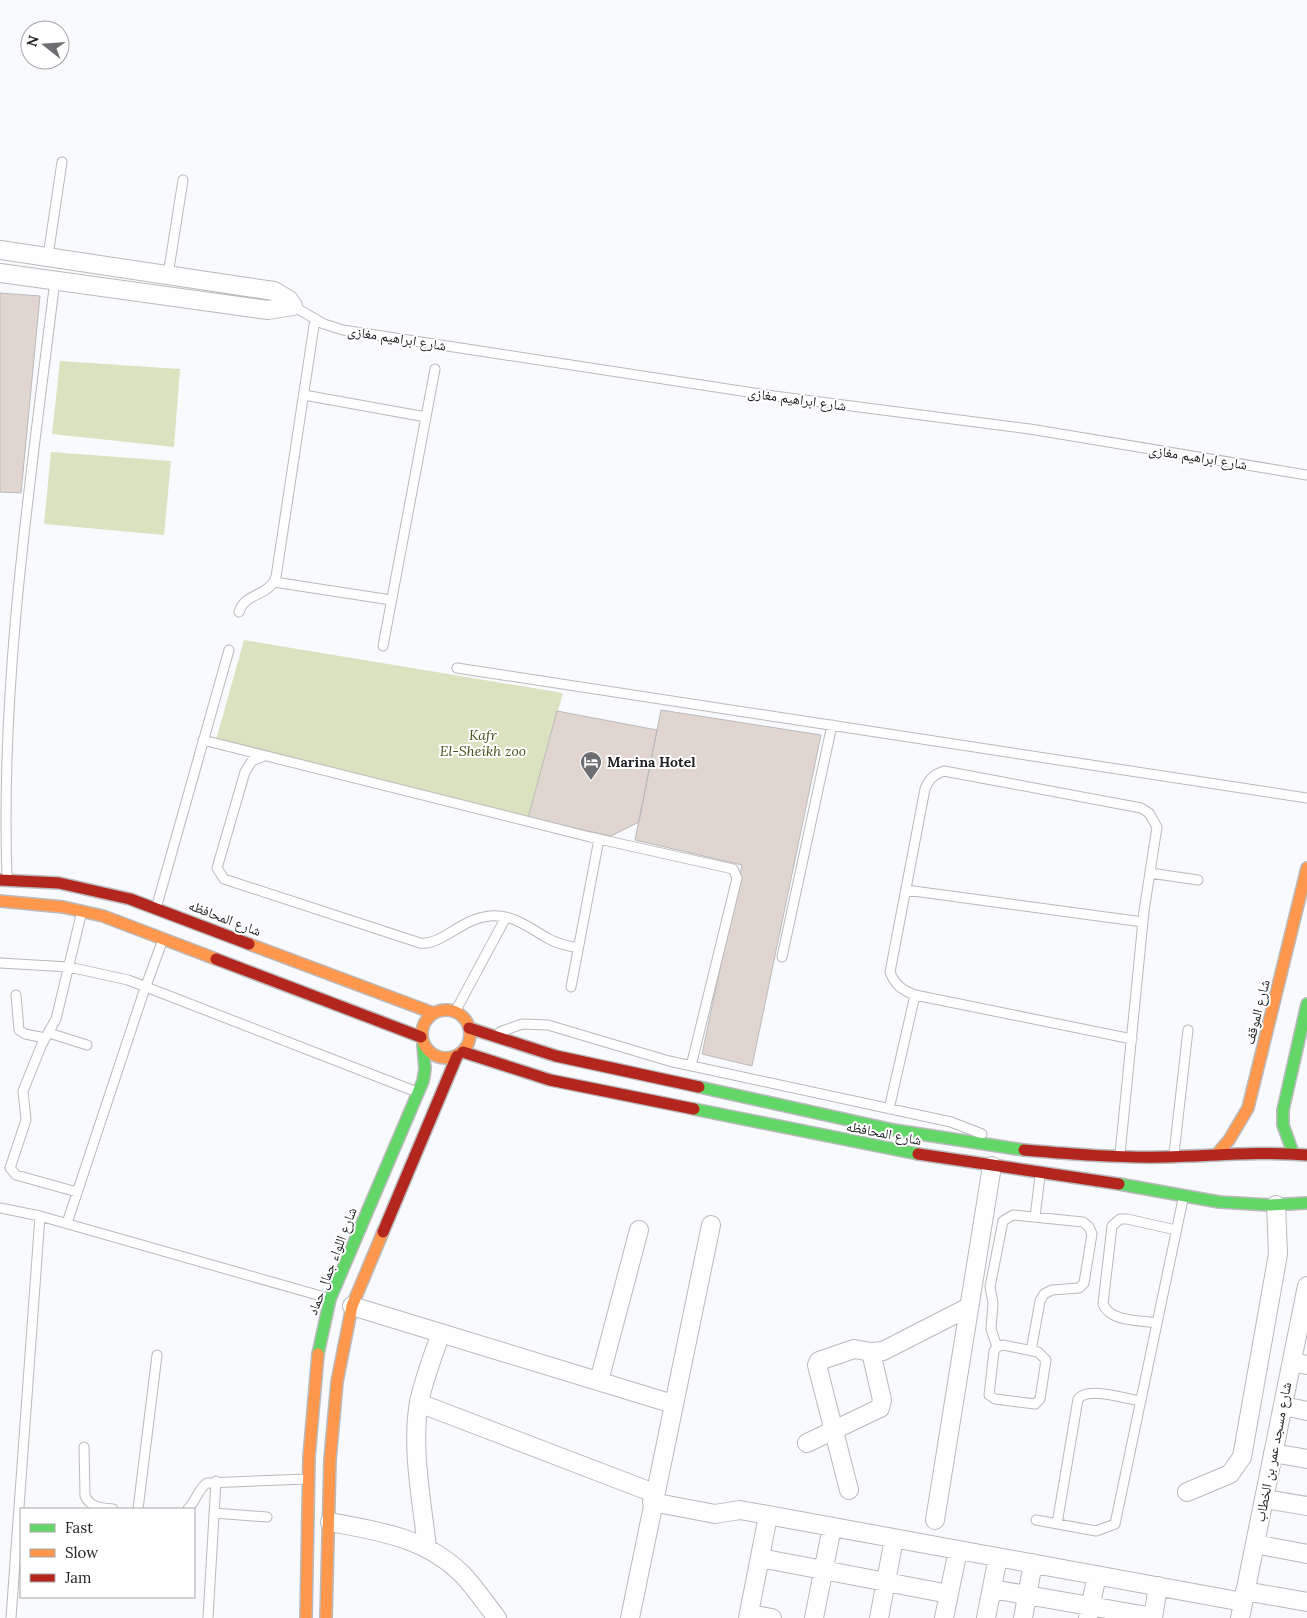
<svg xmlns="http://www.w3.org/2000/svg" width="1307" height="1618" font-family="Lora,'Noto Naskh Arabic',serif">
<style>
.green{fill:#dbe2c0}
.building{fill:#e1d5cf;stroke:#bbbaba}
.lines{fill:none;stroke-linecap:round;stroke-linejoin:round}
.lane-casing{stroke:#bababd;stroke-width:11}
.street-casing{stroke:#bababd;stroke-width:20}
.fast-casing{stroke:#bababd;stroke-width:14}
.slow-casing{stroke:#bababd;stroke-width:14}
.jam-casing{stroke:#bababd;stroke-width:14}
.lane{stroke:#fefeff;stroke-width:9}
.street{stroke:#fefeff;stroke-width:18}
.fast{stroke:#63d668;stroke-width:11}
.slow{stroke:#ff974d;stroke-width:11}
.jam{stroke:#b3261e;stroke-width:11}
.labels{text-anchor:middle;stroke-width:4;stroke-linejoin:round;paint-order:stroke}
.street-label{font-size:14px;fill:#212225;stroke:#fff}
.park-label{font-size:14px;font-style:italic;fill:#49501b;stroke:#fff}
.poi-label{font-size:14px;font-weight:bold;fill:#212225;stroke:#fff;text-anchor:start}
</style>
<rect width="100%" height="100%" fill="#f9fafd"/>
<!-- green -->
<path class="green" d="M 60,361 L 180,369 L 174,447 L 52,434 Z
M 51,452 L 171,461 L 164,535 L 44,524 Z
M 244,640 L 563,693 L 528,818 L 216,740 Z"/>
<!-- building -->
<path class="building" d="M 0,293 L 40,296 L 21,493 L 0,492 Z
M 661,710 L 821,735 L 752,1066 L 702,1054 L 742,865 L 635,840 Z
M 557,711 L 657,730 L 639,822 L 611,836 L 528,818 Z"/>
<g class="lines">
<!-- lane casing -->
<g class="lane-casing">
<path id="lane" d="M 48,256 L 62,162
M 168,275 L 183,180
M 293,306 L 324,324 L 343,330 L 774,396 L 1030,429 L 1307,475
M 304,395 L 426,417
M 274,582 L 391,600
M 239,612 C 245,592 269,597 276,577 L 315,319
M 383,646 L 435,369
M 457,668 L 1307,798
M 203,740 L 590,837 L 733,869 L 737,878 L 691,1066
M 264,756 L 252,761 L 245,772 L 217,868 L 224,879 L 420,943 C 441,946 462,918 490,916 C 514,914 529,928 549,939 C 558,944 568,946 578,948
M 1150,873 L 1198,880
M 7,877 C 0,677 31,478 55,280
M 906,890 L 1143,922
M 157,905 L 229,650
M 782,957 L 832,725
M 0,963 L 69,967 L 128,980 L 417,1092
M 571,987 L 599,839
M 16,995 L 19,1030 L 25,1034 L 45,1038
M 455,1012 L 506,917
M 500,1032 L 522,1024 L 548,1025 L 669,1061 L 951,1122 L 982,1134
M 49,1033 L 87,1045
M 889,1109 L 915,995
M 1120,1154 L 1144,911 L 1157,827 L 1149,813 L 1141,808 L 944,771 C 933,775 929,779 925,789 L 890,972 C 895,985 902,990 915,995 L 1132,1039
M 1174,1154 L 1188,1030
M 77,1192 L 16,1175 L 10,1168 L 26,1120 L 23,1091 L 42,1044 L 56,1019 L 81,915
M 0,1208 L 40,1216 L 328,1298
M 1035,1217 L 1040,1176
M 67,1223 L 143,994 L 162,942
M 1157,1323 C 1140,1320 1110,1322 1103,1304 L 1112,1226 L 1120,1219 L 1127,1219 L 1176,1230
M 1003,1345 L 1038,1352 L 1046,1360 L 1040,1399 L 1035,1404 L 995,1399 L 989,1395 L 994,1351 L 997,1347 Z
M 997,1347 L 991,1329 L 993,1303 L 990,1287 L 1003,1221 L 1013,1215 L 1083,1222 L 1089,1227 L 1092,1234 L 1084,1283 L 1079,1288 L 1052,1290 L 1044,1294 L 1040,1301 L 1031,1351
M 84,1447 L 85,1496 C 91,1508 101,1508 113,1509
M 138,1509 L 157,1355
M 188,1509 C 196,1501 198,1489 207,1483 L 307,1479
M 214,1513 L 267,1517
M 1036,1520 L 1096,1531 L 1115,1524 L 1183,1199
M 1057,1524 L 1078,1399 C 1088,1386 1126,1399 1141,1401
M 11,1618 L 40,1216
M 208,1618 L 216,1481"/>
</g>
<!-- street casing -->
<g class="street-casing">
<path id="street" d="M 0,250 L 274,291 L 289,300 L 293,306 L 268,310 L 0,273
M 352,1306 L 673,1404
M 1292,1362 L 1307,1365
M 599,1381 L 639,1230
M 419,1403 L 654,1493
M 1283,1406 L 1307,1411
M 807,1443 L 880,1408 L 882,1400 L 871,1352
M 1273,1453 L 1307,1459
M 849,1490 L 817,1365 L 819,1361 L 854,1349 L 871,1352 L 883,1351 L 969,1307
M 1187,1492 L 1230,1474 L 1242,1457 L 1278,1254 L 1276,1205
M 1264,1499 L 1307,1506
M 652,1502 L 715,1514 L 740,1510 L 1243,1602
M 935,1520 L 992,1166
M 330,1522 C 378,1531 424,1537 461,1573 C 474,1586 485,1603 497,1618
M 1255,1544 L 1307,1554
M 427,1548 C 422,1501 411,1449 419,1402 C 424,1379 433,1355 441,1333
M 760,1558 L 949,1594
M 992,1589 L 1153,1617
M 1245,1591 L 1307,1602
M 749,1614 L 772,1618
M 630,1618 L 711,1225
M 748,1618 L 768,1516
M 814,1618 L 832,1527
M 879,1618 L 894,1539
M 944,1618 L 958,1550
M 986,1618 L 998,1557
M 1023,1618 L 1033,1563
M 1088,1618 L 1097,1575
M 1153,1618 L 1158,1586
M 1240,1618 L 1307,1286"/>
</g>
<!-- fast casing -->
<g class="fast-casing">
<path id="fast" d="M 699,1087 L 894,1130 L 1024,1150
M 694,1109 L 918,1154
M 1293,1153 L 1283,1125 L 1283,1110 L 1307,1004
M 1119,1184 L 1219,1202 L 1270,1205 L 1307,1203
M 318,1354 L 330,1299 L 423,1081 L 425,1069 L 423,1045"/>
</g>
<!-- slow casing -->
<g class="slow-casing">
<path id="slow" d="M 0,901 L 63,907 L 103,916 L 216,959
M 249,944 L 433,1013
M422 1034a24 24 0 1 1 48 0a24 24 0 1 1-48 0Z
M 1217,1154 L 1229,1140 L 1248,1108 L 1307,868
M 306,1618 L 309,1457 L 318,1354
M 326,1618 L 330,1460 L 337,1382 L 352,1306 L 383,1232"/>
</g>
<!-- jam casing -->
<g class="jam-casing">
<path id="jam" d="M 0,880 L 59,883 L 130,899 L 249,944
M 216,959 L 421,1037
M 469,1028 L 556,1056 L 699,1087
M 463,1052 L 550,1080 L 694,1109
M 1024,1150 C 1071,1154 1118,1158 1165,1157 C 1213,1156 1259,1151 1307,1155
M 918,1154 L 1119,1184
M 383,1232 L 457,1056"/>
</g>
<!-- lane -->
<use href="#lane" class="lane"/>
<!-- street -->
<use href="#street" class="street"/>
<!-- fast -->
<use href="#fast" class="fast"/>
<!-- slow -->
<use href="#slow" class="slow"/>
<!-- jam -->
<use href="#jam" class="jam"/>
</g>
<!-- icons -->
<defs>
<g id="hotel-pin" transform="scale(1.125)"><path d="M0 17L-7.5 6A9.5 9.5 0 1 1 7.5 6Z" fill="#6d6e71" stroke="#fff"/><path d="M-6-4.5h1.5V1H6V5H4.5V3h-9V5H-6ZM-4 0a1.8 1.8 0 1 1 3.6 0ZM.5 0V-2.5h3Q6-2.5 6 0Z" fill="#fff"/></g>
</defs>
<g fill-rule="evenodd">
<use href="#hotel-pin" x="591" y="762"/>
</g>
<g class="labels">
<!-- street labels -->
<g class="street-label">
<text transform="translate(397 338) rotate(9)" y="5">شارع ابراهيم مغازى</text>
<text transform="translate(797 399) rotate(8)" y="5">شارع ابراهيم مغازى</text>
<text transform="translate(1198 457) rotate(9)" y="5">شارع ابراهيم مغازى</text>
<text transform="translate(225 918) rotate(21)" y="5">شارع المحافظه</text>
<text transform="translate(1257 1012) rotate(-76)" y="5">شارع الموقف</text>
<text transform="translate(884 1133) rotate(11)" y="5">شارع المحافظه</text>
<text transform="translate(332 1261) rotate(-69)" y="5">شارع اللواء جمال حماد</text>
<text transform="translate(1273 1452) rotate(-79)" y="5">شارع مسجد عمر بن الخطاب</text>
</g>
<!-- park labels -->
<g class="park-label">
<text x="483" y="740">Kafr<tspan x="483" dy="16">El-Sheikh zoo</tspan></text>
</g>
<!-- poi labels -->
<g class="poi-label">
<text x="607" y="767">Marina Hotel</text>
</g>
</g>
<!-- legend -->
<rect x="20" y="1508" width="175" height="90" fill="#ffffff" stroke="#a6a7a8"/>
<rect x="30" y="1524" width="25" height="8" fill="#63d668" stroke="#a6a7a8"/>
<text x="65" y="1533" font-size="15" fill="#212225">Fast</text>
<rect x="30" y="1549" width="25" height="8" fill="#ff974d" stroke="#a6a7a8"/>
<text x="65" y="1558" font-size="15" fill="#212225">Slow</text>
<rect x="30" y="1574" width="25" height="8" fill="#b3261e" stroke="#a6a7a8"/>
<text x="65" y="1583" font-size="15" fill="#212225">Jam</text>
<!-- north arrow -->
<g transform="translate(45 45) rotate(287)"><circle r="24" fill="#ffffff" stroke="#a6a7a8"/>
<path d="M0-4L9 19L0 12L-9 19Z" fill="#6d6e71"/>
<text y="-8" font-size="14" font-weight="bold" text-anchor="middle" fill="#212225">N</text>
</g>
</svg>
